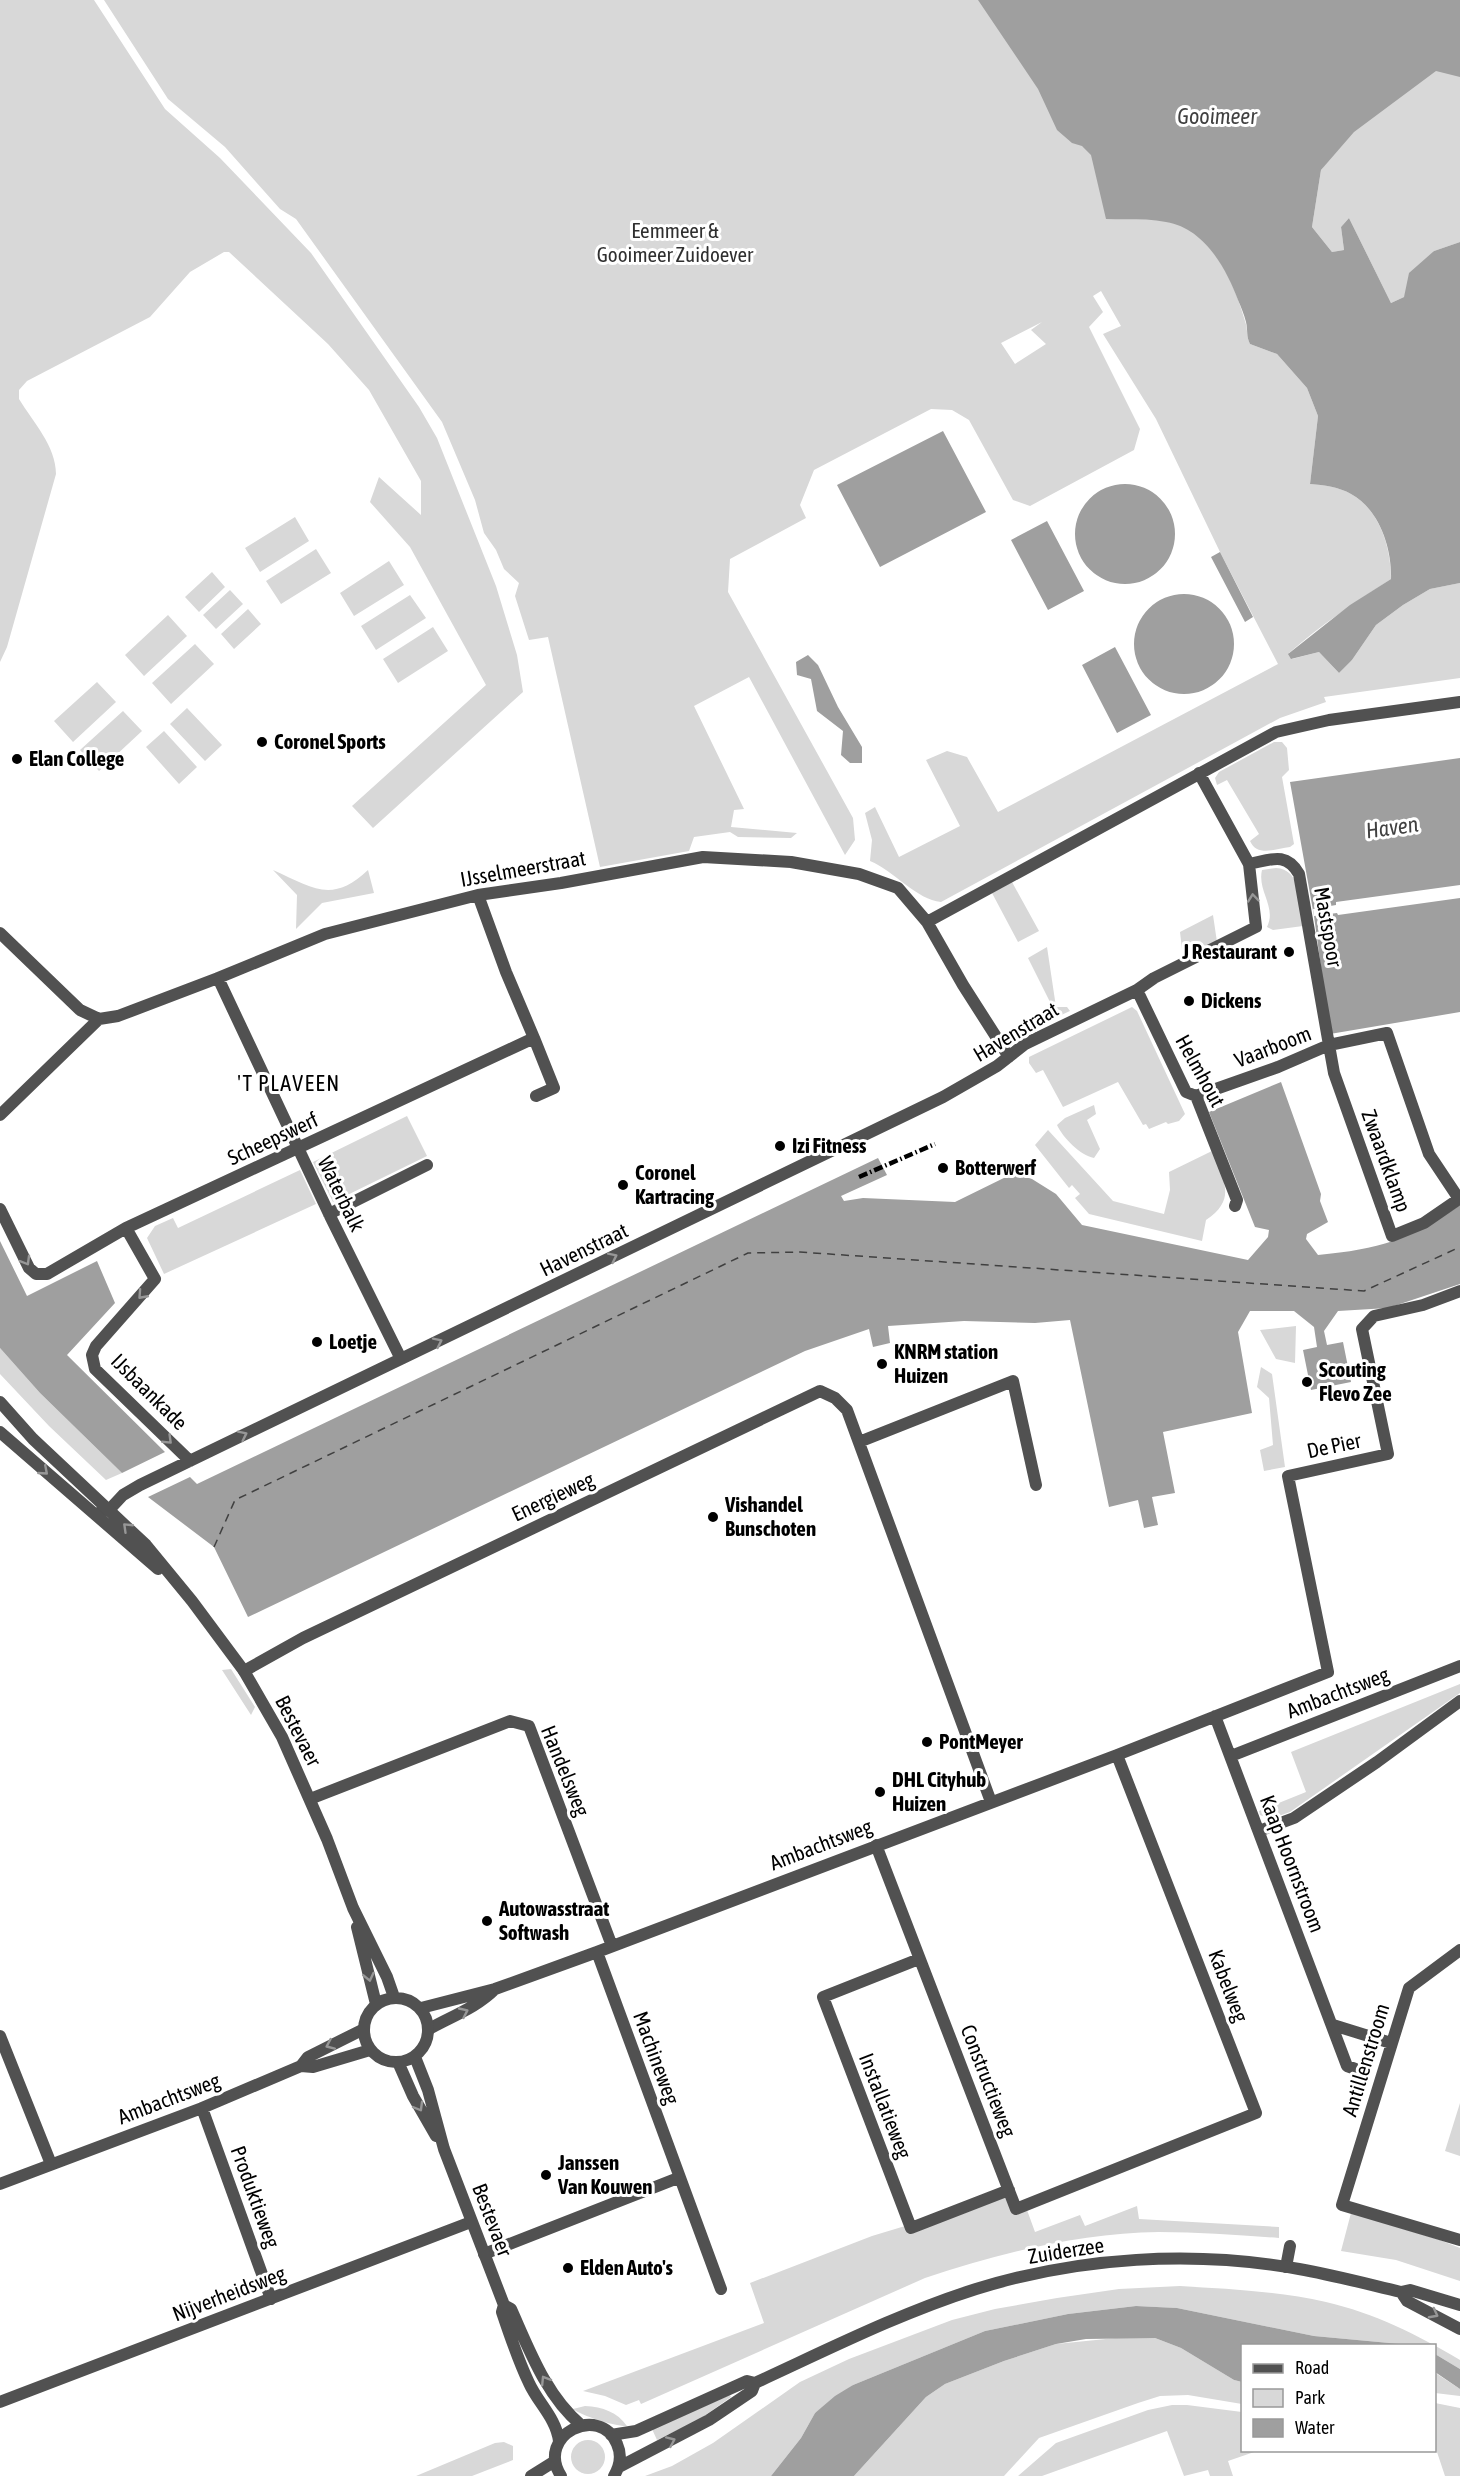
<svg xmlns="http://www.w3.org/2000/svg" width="1460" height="2476" font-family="'Asap Condensed',sans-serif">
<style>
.green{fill:#d8d8d8;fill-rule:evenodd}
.water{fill:#9f9f9f}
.pier{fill:#fff}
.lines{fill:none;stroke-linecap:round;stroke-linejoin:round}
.ferry{stroke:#404040;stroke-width:1.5;stroke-dasharray:8 6;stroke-linecap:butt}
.minor{stroke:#515151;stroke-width:12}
.tertiary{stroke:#515151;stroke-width:12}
.rail{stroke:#000;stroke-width:4.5;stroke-dasharray:9 3 1.5 3;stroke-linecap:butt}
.oneway{stroke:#979797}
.poi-dot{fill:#000;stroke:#fff;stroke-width:2}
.labels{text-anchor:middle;stroke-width:6;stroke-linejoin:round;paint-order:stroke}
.park-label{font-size:21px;fill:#2f2f2f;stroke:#fff}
.poi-label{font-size:21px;font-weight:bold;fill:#000;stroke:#fff;text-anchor:start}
.street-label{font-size:21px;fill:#000;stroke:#fff}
.water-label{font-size:22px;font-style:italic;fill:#404040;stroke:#fff}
.neighbourhood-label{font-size:22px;letter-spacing:1.5px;fill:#000;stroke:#fff}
</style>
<rect width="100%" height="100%" fill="#fff"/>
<!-- green -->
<path class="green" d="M 0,0 L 94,0 L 165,109 L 220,158 L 311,253 L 419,407 L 437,438 L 496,586 L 517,655 L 523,692 L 373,828 L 352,806 L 486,685 L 410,547 L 370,502 L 379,477 L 421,515 L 421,481 L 369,390 L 328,344 L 229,252 L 224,252 L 190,272 L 150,317 L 27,381 L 19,390 L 19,399 C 33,422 56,446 56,474 L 7,647 L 0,662 Z
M 104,0 L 1460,0 L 1460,242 L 1434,251 L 1404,297 L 1391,303 L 1349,218 L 1341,227 L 1344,250 L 1332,252 L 1312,227 L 1321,170 L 1324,166 L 1206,244 C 1226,264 1237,294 1245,321 C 1248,329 1246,336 1250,344 L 1277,354 L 1307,388 L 1318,416 L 1310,484 C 1324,485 1339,487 1351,494 C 1380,510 1391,548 1391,579 C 1355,602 1321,625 1289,653 L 1292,659 L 1319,652 L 1339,673 L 1352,660 L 1376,625 L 1403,605 L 1430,589 L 1460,583 L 1460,678 L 1324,697 L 1326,702 L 1280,718 L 941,902 C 917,900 894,871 870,861 L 872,840 L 865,813 L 875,807 L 899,857 L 960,826 L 926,760 L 947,751 L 967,757 L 998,812 L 1278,664 L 1220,552 L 1156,419 L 1103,334 L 1121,326 L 1101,291 L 1093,296 L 1103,312 L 1089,327 L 1140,429 L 1134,450 L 1030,506 L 1013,500 L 969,420 L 952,410 L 931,409 L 814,470 L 800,505 L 806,518 L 730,559 L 728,592 L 853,818 L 855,840 L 845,855 L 749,677 L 694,706 L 744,809 L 734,810 L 731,827 L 797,833 L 791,838 L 738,837 L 730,832 L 694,837 L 689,851 L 600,867 L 548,637 L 529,640 L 515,596 L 519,583 L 504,569 L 496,550 L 484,533 L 475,500 L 442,422 L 296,219 L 280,209 L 225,147 L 168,99 ZM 1042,322 L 1031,330 L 1046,344 L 1015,364 L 1001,343 Z
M 295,517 L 309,541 L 260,572 L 245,548 Z
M 316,549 L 331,573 L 281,604 L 266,581 Z
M 389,561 L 404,585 L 354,616 L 340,593 Z
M 212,572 L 225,587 L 199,612 L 185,597 Z
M 230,590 L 243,604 L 216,629 L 203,615 Z
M 410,595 L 426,618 L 376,650 L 361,626 Z
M 248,609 L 261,624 L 234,649 L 221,634 Z
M 168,615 L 187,636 L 144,676 L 125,655 Z
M 433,627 L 448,651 L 398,683 L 383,659 Z
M 195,644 L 214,664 L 171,704 L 152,683 Z
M 97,682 L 116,702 L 73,742 L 54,721 Z
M 187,708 L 222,745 L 205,761 L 170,724 Z
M 123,711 L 142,731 L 99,771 L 80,750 Z
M 164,731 L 197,767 L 179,784 L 146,747 Z
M 1274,742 L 1282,742 L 1287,748 L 1289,770 L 1282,777 L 1294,844 L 1290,847 C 1275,849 1257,857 1250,841 L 1259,834 L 1227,780 L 1217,785 L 1215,778 L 1219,772 Z
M 1276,868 C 1302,869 1300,905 1303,926 L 1273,930 L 1267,927 C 1277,907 1257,891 1262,870 Z
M 273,870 C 313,888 332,904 368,870 L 374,893 L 322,903 L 296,929 L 297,895 Z
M 1012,882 L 1039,931 L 1018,942 L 992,893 Z
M 1213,915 L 1217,942 L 1183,958 L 1180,932 Z
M 1047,947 L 1056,1007 L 1067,1007 L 1070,1011 L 1048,1021 L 1046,1015 L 1053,1008 L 1028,958 Z
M 1132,1007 L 1137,1011 L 1185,1114 L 1179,1121 L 1168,1124 L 1166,1122 L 1149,1129 L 1146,1124 L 1143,1125 L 1118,1082 L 1063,1107 L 1043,1070 L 1036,1073 L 1029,1063 L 1029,1057 Z
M 1094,1105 L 1096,1114 L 1087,1120 L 1100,1149 L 1094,1158 C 1080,1155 1063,1138 1057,1125 L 1065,1118 Z
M 407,1116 L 427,1156 L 333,1202 L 313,1162 Z
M 1048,1130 L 1113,1201 L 1164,1214 L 1170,1190 L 1169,1172 L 1212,1151 C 1224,1181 1237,1199 1206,1220 L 1202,1241 L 1089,1214 L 1075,1198 L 1080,1194 L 1072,1185 L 1069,1188 L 1035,1145 Z
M 300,1170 L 316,1204 L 164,1274 L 147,1238 L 155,1226 L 173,1218 L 178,1228 Z
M 1296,1326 L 1295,1363 L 1276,1359 L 1260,1330 Z
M 0,1348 L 40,1393 L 122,1473 L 106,1480 L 49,1426 L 0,1374 Z
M 1261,1367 L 1272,1374 L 1285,1467 L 1264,1471 L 1260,1450 L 1273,1445 L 1269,1398 L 1257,1387 Z
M 231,1669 L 255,1707 L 251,1715 L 222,1670 Z
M 1460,1684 L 1460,1693 L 1290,1812 L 1270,1819 L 1260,1815 L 1259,1811 L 1306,1792 L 1291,1752 Z
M 1460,2103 L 1460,2156 L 1445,2151 Z
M 1011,2194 L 1027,2210 L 1035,2232 L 1080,2215 L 1085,2226 L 1137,2206 L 1139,2219 L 1279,2227 L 1279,2238 C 1239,2235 1199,2232 1159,2232 C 1079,2233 1000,2253 925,2278 L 641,2404 L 639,2400 L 626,2405 L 605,2396 L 583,2391 L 764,2323 L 750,2283 L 872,2236 Z
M 1351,2213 L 1440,2240 L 1460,2248 L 1460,2281 L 1396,2260 L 1341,2251 Z
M 1180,2286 C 1228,2289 1278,2291 1326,2302 C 1374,2313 1418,2335 1460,2360 L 1460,2369 L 1435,2354 L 1434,2346 L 1411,2345 L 1314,2336 L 1177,2308 L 1136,2306 L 1068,2314 L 985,2331 L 853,2385 L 815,2413 L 801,2438 L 771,2476 L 645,2476 L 672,2466 L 713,2443 L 800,2382 L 849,2359 L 952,2320 L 995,2309 L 1057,2298 L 1119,2289 Z
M 1116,2338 L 1155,2338 L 1181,2348 L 1234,2380 L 1242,2382 L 1242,2404 L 1188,2395 L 1160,2396 L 1138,2403 L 1039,2438 L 1004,2476 L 854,2476 L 926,2397 L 945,2384 L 1004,2361 L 1056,2344 Z
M 1434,2372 L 1460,2389 L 1460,2396 L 1435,2393 Z
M 730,2395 L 731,2397 L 697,2421 L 657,2440 L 652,2429 Z
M 1435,2403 L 1460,2408 L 1460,2476 L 1445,2476 L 1435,2446 Z
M 1172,2405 L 1187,2405 L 1242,2412 L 1242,2450 L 1257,2451 L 1228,2461 L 1233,2476 L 1210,2476 L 1208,2470 L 1184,2476 L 1167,2431 L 1042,2476 L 1018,2476 L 1056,2443 L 1148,2410 Z
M 585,2406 C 603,2407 617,2412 627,2426 C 617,2427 582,2416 573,2409 Z
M571 2457a17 17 0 1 1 34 0a17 17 0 1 1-34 0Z
M 504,2442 L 513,2446 L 513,2460 L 472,2476 L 416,2476 L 495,2443 Z"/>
<!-- water -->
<path class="water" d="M 978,0 L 1460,0 L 1460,77 L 1436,71 L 1354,132 L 1321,170 L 1312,227 L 1332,252 L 1344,250 L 1341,227 L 1349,218 L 1391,303 L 1404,297 L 1409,273 L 1434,251 L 1460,242 L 1460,583 L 1430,589 L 1403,605 L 1376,625 L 1352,660 L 1339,673 L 1319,652 L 1291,659 L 1288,654 L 1350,605 L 1391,579 C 1392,549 1380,510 1351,494 C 1339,487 1324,485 1310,484 L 1318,416 L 1307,388 L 1277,354 L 1250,344 C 1246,336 1248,330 1246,322 C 1244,314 1241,307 1238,300 C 1226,268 1204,228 1166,222 C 1147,218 1126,220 1106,219 L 1091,155 L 1082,146 L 1072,143 L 1057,130 L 1038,89 Z
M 943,431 L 986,512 L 880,567 L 837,485 Z
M1075 534a50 50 0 1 1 100 0a50 50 0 1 1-100 0Z
M 1047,521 L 1084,591 L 1048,610 L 1011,540 Z
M 1220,552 L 1253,617 L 1245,622 L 1211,557 Z
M1134 644a50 50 0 1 1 100 0a50 50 0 1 1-100 0Z
M 1115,647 L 1151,715 L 1117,733 L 1082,665 Z
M 808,655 L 818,665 L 838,707 L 862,747 L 862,763 L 850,763 L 841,755 L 843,731 L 817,711 L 811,679 L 797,675 L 796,662 Z
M 1460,758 L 1460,1012 L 1330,1034 L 1314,916 L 1290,782 Z
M 1281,1082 L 1321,1194 L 1320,1201 L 1328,1222 L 1307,1234 L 1306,1239 L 1318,1255 C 1380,1249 1409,1240 1460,1205 L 1460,1284 L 1388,1308 L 1338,1311 L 1324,1331 L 1327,1345 L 1343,1342 L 1351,1382 L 1311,1390 L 1303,1350 L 1317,1347 L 1314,1327 L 1294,1311 L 1250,1311 L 1238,1332 L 1252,1413 L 1163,1432 L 1175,1493 L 1152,1497 L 1158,1525 L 1144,1528 L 1138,1500 L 1109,1507 L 1070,1320 L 1035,1323 L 964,1321 L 888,1326 L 890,1343 L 873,1347 L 869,1329 L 805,1351 L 761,1372 L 248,1617 L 214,1547 L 148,1497 L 190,1477 L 197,1484 L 878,1158 L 887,1175 L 841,1196 L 844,1201 L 863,1198 L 955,1202 L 1014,1173 L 1032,1179 L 1056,1194 L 1082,1225 L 1248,1260 L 1268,1237 L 1269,1230 L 1255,1227 L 1209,1112 Z
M 0,1241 L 27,1296 L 97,1261 L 115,1303 L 67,1355 L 165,1452 L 122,1473 L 40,1393 L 0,1348 Z
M 1136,2306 L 1177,2308 L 1314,2336 L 1411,2345 L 1242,2346 L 1242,2382 L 1234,2380 L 1181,2348 L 1155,2338 L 1086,2339 L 1056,2344 L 1004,2361 L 945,2384 L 926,2397 L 854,2476 L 771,2476 L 801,2438 L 815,2413 L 835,2396 L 853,2385 L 985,2331 L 1068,2314 Z
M 1435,2354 L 1460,2369 L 1460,2389 L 1435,2372 Z"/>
<!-- pier -->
<path class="pier" d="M 1460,885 L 1460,898 L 1338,915 L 1337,913 L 1314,916 L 1313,909 L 1336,905 L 1336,902 Z"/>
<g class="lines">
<!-- ferry -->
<path class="ferry" d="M 214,1547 L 235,1500 L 748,1253 L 800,1252 L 1364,1291 L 1460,1247"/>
<!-- minor -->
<path class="minor" d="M 927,922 L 1276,732 L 1329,720 L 1460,702
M 0,933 L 80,1010 L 99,1019 L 118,1016 L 218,978 L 325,934 L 478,895 L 561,883 L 703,857 L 791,862 L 859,874 L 898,888 L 927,922 L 963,985 L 1009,1057
M 218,978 L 331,1218 L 401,1359
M 1137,990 L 1186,1092 L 1196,1096 L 1237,1200 L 1235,1206
M 1387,1033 L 1429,1154 L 1459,1199 L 1424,1223 L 1392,1236 L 1334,1073 L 1329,1045 Z
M 534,1038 L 554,1088 L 536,1096
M 1196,1096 L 1278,1067 L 1329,1045 L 1299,874 C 1286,851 1270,860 1249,864
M 0,1115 L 99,1019
M 0,1209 L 29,1268 L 36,1274 L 47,1274 L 126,1228 L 534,1038 L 506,972 L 478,895
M 329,1214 L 427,1165
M 126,1228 L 155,1279 L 96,1346 L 92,1355 L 95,1369 L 190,1461
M 859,1442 L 1013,1381 L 1036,1485
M 100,1512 L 109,1510 L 123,1495 L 140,1485 L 943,1097 L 997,1066 L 1025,1044 L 1137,990 L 1154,978 L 1256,927 L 1249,864 L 1199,773
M 244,1671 L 303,1638 L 820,1391 L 835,1398 L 847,1410 L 991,1802
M 1215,1716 L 1347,2066 L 1361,2071
M 1231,1756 L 1460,1666
M 310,1799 L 510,1721 L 529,1726 L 612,1946
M 1259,1831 L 1294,1818 L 1377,1762 L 1460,1701
M 876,1845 L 1016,2209 L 1256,2113 L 1117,1755
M 1460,1950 L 1409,1988 L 1342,2205 L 1460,2240
M 597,1952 L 721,2289
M 919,1959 L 823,1997 L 911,2228 L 1009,2190
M 421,2008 L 495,1989 L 597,1952 L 1117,1755 L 1328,1672 L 1288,1476 L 1388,1454 L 1362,1329 L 1374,1316 L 1423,1305 L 1460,1291
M 1333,2025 L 1391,2043
M 429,2029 C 452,2016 476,2008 495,1989
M 0,2036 L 51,2164
M 301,2066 L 308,2057 L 364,2029
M 202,2108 L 271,2299
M 0,2184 L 202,2108 L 301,2066 L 313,2067 L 370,2050
M 484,2254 L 678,2178
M 1286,2267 L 1290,2246
M 0,2402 L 471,2222"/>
<!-- tertiary -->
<path class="tertiary" d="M 0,1402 L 33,1439 L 146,1545 L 192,1601 L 244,1671 L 282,1737 L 327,1839 L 353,1908 L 387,1977 L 394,1997
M 0,1432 L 158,1569
M 357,1927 L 376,2004
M364 2030a32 32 0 1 1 64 0a32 32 0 1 1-64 0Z
M 415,2057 L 428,2090 L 444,2149 L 504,2305 L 502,2312 C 510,2336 518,2360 529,2383 C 538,2403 556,2418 559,2441
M 398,2062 L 413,2096 L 436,2136
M 1401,2292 L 1407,2301 L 1460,2329
M 504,2305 L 511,2309 C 529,2349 546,2396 581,2425
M 611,2435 L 636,2431 L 747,2381 L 755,2383 C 827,2350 900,2313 976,2289 C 1079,2257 1193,2250 1299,2269 C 1333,2275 1367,2284 1401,2292 L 1410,2290 L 1460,2305
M 619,2467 L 709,2420 L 752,2391 L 755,2383
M 531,2476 L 555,2461
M 561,2476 C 535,2435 600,2403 617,2444 C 622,2455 620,2466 614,2476"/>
<!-- rail -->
<path class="rail" d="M 859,1177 L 935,1144"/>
</g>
<!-- one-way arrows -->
<defs><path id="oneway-chevron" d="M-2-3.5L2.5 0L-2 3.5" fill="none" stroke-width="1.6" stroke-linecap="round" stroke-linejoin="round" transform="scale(1.5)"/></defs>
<g class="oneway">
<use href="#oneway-chevron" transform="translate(1253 898) rotate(-96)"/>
<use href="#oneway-chevron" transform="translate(613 1257) rotate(-26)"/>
<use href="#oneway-chevron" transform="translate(26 1261) rotate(60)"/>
<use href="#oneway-chevron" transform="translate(142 1295) rotate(132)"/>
<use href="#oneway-chevron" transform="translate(438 1342) rotate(-26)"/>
<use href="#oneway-chevron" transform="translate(243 1435) rotate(-26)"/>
<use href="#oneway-chevron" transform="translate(168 1440) rotate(44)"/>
<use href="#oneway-chevron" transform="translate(44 1471) rotate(41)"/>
<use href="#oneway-chevron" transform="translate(127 1527) rotate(-136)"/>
<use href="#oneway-chevron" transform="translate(369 1977) rotate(77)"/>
<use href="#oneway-chevron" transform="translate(464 2012) rotate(-25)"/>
<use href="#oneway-chevron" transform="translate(330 2045) rotate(156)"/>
<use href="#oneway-chevron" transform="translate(419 2107) rotate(60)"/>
<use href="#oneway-chevron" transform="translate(1434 2314) rotate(28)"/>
<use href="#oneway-chevron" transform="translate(545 2380) rotate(-122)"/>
<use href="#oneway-chevron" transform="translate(671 2441) rotate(-24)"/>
</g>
<!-- markers -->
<g class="poi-dot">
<circle cx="262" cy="742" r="6"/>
<circle cx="17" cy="759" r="6"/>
<circle cx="1289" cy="952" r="6"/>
<circle cx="1189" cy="1001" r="6"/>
<circle cx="780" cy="1146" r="6"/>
<circle cx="943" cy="1168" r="6"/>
<circle cx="623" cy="1185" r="6"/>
<circle cx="317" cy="1342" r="6"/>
<circle cx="882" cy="1364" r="6"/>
<circle cx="1307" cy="1382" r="6"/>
<circle cx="713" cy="1517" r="6"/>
<circle cx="927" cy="1742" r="6"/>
<circle cx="880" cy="1792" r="6"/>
<circle cx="487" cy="1921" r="6"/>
<circle cx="546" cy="2175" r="6"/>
<circle cx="568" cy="2268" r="6"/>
</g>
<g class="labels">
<!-- park labels -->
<g class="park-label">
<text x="675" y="238">Eemmeer &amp;<tspan x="675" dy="24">Gooimeer Zuidoever</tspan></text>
</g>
<!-- poi labels -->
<g class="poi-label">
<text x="274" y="749">Coronel Sports</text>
<text x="29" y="766">Elan College</text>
<text x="1277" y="959" text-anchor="end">J Restaurant</text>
<text x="1201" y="1008">Dickens</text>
<text x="792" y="1153">Izi Fitness</text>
<text x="955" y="1175">Botterwerf</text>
<text x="635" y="1180">Coronel<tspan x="635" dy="24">Kartracing</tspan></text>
<text x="329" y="1349">Loetje</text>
<text x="894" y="1359">KNRM station<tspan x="894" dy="24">Huizen</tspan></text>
<text x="1319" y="1377">Scouting<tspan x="1319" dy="24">Flevo Zee</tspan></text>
<text x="725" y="1512">Vishandel<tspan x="725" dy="24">Bunschoten</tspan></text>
<text x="939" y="1749">PontMeyer</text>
<text x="892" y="1787">DHL Cityhub<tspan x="892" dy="24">Huizen</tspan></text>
<text x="499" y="1916">Autowasstraat<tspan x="499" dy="24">Softwash</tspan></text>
<text x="558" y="2170">Janssen<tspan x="558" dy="24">Van Kouwen</tspan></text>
<text x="580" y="2275">Elden Auto's</text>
</g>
<!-- street labels -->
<g class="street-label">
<text transform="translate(523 869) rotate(-10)" y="7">IJsselmeerstraat</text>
<text transform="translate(1328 927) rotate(80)" y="7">Mastspoor</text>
<text transform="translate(1016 1032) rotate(-31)" y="7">Havenstraat</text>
<text transform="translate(1273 1047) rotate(-21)" y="7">Vaarboom</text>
<text transform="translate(1200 1071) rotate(61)" y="7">Helmhout</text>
<text transform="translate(273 1139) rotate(-25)" y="7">Scheepswerf</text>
<text transform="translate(1386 1161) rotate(70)" y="7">Zwaardklamp</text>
<text transform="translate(341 1194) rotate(64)" y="7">Waterbalk</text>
<text transform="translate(584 1250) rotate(-26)" y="7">Havenstraat</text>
<text transform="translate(149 1392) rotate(45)" y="7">IJsbaankade</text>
<text transform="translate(1334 1446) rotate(-12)" y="7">De Pier</text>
<text transform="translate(553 1497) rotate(-25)" y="7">Energieweg</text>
<text transform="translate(1338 1693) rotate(-21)" y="7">Ambachtsweg</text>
<text transform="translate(298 1731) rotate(63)" y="7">Bestevaer</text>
<text transform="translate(565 1771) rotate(68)" y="7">Handelsweg</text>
<text transform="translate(821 1845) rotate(-21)" y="7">Ambachtsweg</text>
<text transform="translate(1292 1864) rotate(69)" y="7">Kaap Hoornstroom</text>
<text transform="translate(1228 1986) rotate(69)" y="7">Kabelweg</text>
<text transform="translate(656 2058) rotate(70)" y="7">Machineweg</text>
<text transform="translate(1366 2060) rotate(-73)" y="7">Antillenstroom</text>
<text transform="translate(988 2081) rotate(69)" y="7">Constructieweg</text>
<text transform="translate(169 2099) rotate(-21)" y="7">Ambachtsweg</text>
<text transform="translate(885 2106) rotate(69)" y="7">Installatieweg</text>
<text transform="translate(255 2197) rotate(70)" y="7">Produktieweg</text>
<text transform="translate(492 2220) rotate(69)" y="7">Bestevaer</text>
<text transform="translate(1066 2251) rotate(-9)" y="7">Zuiderzee</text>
<text transform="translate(229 2294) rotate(-21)" y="7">Nijverheidsweg</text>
</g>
<!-- water labels -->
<g class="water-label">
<text x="1217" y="124">Gooimeer</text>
<text transform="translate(1392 827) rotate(-8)" y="8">Haven</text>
</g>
<!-- neighbourhood labels -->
<g class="neighbourhood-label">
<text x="289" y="1091">'T PLAVEEN</text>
</g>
</g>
<!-- legend -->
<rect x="1241" y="2344" width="195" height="108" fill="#ffffff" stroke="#999999" stroke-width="1.5"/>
<rect x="1253" y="2364" width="30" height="9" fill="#515151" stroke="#999999" stroke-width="1.5"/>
<text x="1295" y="2374" font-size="18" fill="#000000">Road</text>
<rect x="1253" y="2389" width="30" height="18" fill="#d8d8d8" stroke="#999999" stroke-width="1.5"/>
<text x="1295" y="2404" font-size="18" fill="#000000">Park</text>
<rect x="1253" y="2419" width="30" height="18" fill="#9f9f9f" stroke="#999999" stroke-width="1.5"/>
<text x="1295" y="2434" font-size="18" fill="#000000">Water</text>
</svg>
